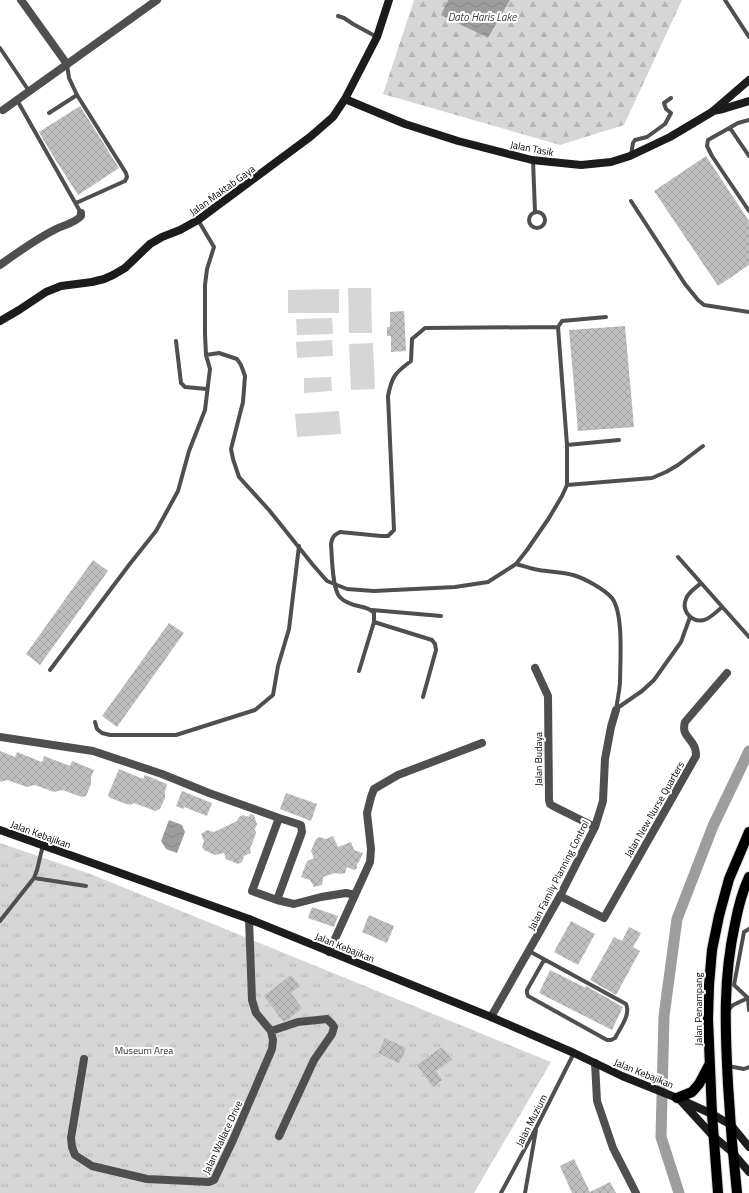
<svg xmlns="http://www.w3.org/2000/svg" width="749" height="1193" font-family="'Titillium Web',sans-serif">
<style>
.grass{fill:#d6d6d6}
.forest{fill:url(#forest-firs)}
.park{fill:url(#park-tufts)}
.water{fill:url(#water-waves)}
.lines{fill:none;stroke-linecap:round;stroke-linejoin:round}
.canal{stroke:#9d9d9d;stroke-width:11}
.building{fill:url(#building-cross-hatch)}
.primary-casing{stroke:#dbdbdb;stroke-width:12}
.lane{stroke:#4f4f4f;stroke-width:4}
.street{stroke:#4f4f4f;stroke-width:8}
.secondary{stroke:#1c1c1c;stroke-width:8}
.primary{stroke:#000;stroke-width:10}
.labels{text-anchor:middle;stroke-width:4;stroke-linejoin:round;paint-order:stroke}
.street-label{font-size:10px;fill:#000;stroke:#fff}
.park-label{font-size:10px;fill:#2d2d2d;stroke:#fff}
.water-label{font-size:11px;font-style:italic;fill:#3e3e3e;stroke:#fff}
</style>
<defs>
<pattern id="forest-firs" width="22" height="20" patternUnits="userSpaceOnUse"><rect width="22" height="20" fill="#d6d6d6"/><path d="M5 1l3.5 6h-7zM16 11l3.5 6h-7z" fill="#b6b6b6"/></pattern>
<pattern id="park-tufts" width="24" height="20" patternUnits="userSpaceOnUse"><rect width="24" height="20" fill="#d6d6d6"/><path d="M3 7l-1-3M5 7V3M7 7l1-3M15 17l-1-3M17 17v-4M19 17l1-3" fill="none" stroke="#b6b6b6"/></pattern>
<pattern id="water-waves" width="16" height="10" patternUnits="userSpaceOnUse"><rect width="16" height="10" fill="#9d9d9d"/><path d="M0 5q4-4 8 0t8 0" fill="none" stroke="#858585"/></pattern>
<pattern id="building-cross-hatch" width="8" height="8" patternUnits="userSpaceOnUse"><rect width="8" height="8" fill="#bfbfbf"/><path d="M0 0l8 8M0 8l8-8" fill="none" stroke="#a2a2a2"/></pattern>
</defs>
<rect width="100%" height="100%" fill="#fff"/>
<!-- grass -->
<path class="grass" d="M 348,288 L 371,288 L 372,333 L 349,333 Z
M 339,289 L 339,313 L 288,313 L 288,290 Z
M 332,318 L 333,334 L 297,335 L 296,319 Z
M 332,340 L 333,356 L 297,358 L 296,342 Z
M 373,343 L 375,389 L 351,390 L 349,344 Z
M 331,377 L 332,391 L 304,393 L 304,378 Z
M 339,411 L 341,434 L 297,437 L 295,414 Z"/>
<!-- forest -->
<path class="forest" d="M 414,0 L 448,0 L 442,15 L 488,38 L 510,0 L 682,0 L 624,125 L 560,145 L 383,94 Z"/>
<!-- park -->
<path class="park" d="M 0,843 L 93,875 L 551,1062 L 474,1193 L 0,1193 Z"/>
<!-- water -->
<path class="water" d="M 448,0 L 510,0 L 488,38 L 441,15 Z
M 169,820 L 182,825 L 185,832 L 177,853 L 166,849 L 161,841 Z"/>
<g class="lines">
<!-- canal -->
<path class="canal" d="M 679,1193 L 661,1137 L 664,1016 L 677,919 L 713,826 L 749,751"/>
</g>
<!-- building -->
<path class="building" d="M 80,106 L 119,168 L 78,195 L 53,156 L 39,132 Z
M 706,156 L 749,221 L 749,265 L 718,286 L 654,191 Z
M 404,311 L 406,351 L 391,352 L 391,336 L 387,336 L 387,327 L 390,327 L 390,312 Z
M 625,326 L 634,427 L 578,431 L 569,330 Z
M 93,560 L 108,571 L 40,665 L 26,654 Z
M 169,623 L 184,633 L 117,727 L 102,716 Z
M 0,751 L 15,757 L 17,752 L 42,762 L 44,756 L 70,766 L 72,761 L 94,770 L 91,777 L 91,784 L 86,796 L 82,797 L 62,790 L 54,792 L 35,785 L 27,787 L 7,780 L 0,782 Z
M 119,769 L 143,779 L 145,775 L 167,784 L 165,791 L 165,798 L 160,809 L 155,811 L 134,803 L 129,805 L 110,798 L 108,795 Z
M 182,791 L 212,803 L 207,816 L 184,807 L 183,809 L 176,806 Z
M 286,793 L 317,804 L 311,821 L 280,809 Z
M 250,814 L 254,815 L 257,824 L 255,829 L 256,833 L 250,849 L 251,853 L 244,856 L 242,862 L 238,864 L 226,859 L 224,853 L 215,855 L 204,850 L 202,847 L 204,841 L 201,834 L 207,830 L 214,832 L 237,821 L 239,817 L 243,815 L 249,817 Z
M 333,836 L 338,847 L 351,842 L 354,850 L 363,853 L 359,862 L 357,864 L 357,868 L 354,870 L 347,867 L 345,873 L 341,874 L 335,873 L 323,877 L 322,885 L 314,887 L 310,880 L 301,877 L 307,861 L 314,858 L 311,851 L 316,839 L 319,837 L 326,839 Z
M 312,907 L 338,916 L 334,927 L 308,918 Z
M 369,915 L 394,926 L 387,943 L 362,932 Z
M 571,921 L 595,934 L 578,965 L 554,952 Z
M 629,927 L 641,933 L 633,947 L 640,951 L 616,995 L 590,980 L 614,937 L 622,941 Z
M 550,970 L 586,988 L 586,986 L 623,1007 L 612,1030 L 539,993 Z
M 291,975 L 300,986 L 291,993 L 302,1008 L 288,1020 L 283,1021 L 264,996 Z
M 385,1038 L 406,1048 L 399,1063 L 378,1053 Z
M 442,1047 L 452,1060 L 436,1071 L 442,1080 L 433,1087 L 417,1065 Z
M 574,1159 L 590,1192 L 610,1182 L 616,1193 L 572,1193 L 560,1166 Z"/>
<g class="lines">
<!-- primary casing -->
<g class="primary-casing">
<path id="primary" d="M 677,1098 L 692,1092 L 699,1084 L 709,1065
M 718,1193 L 712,1114 L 708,1019 L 709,985 L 712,950 L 719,916 L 729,879 L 749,832
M 737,1193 C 733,1157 730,1121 728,1084 C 725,1029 723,978 735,924 C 738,908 742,892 749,877"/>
</g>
<!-- lane -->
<path class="lane" d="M 725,0 L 749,37
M 338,16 L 344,18 L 353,24 L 377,37
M 0,48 L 29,91
M 67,64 L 69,78 L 77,95 L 126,173 L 127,177 L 125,181 L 76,203
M 17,100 L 81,213
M 49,113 L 77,95
M 749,120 L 738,123 L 708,140 L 707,146 L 712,156 L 749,211
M 730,128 L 749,156
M 631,155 L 633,143 L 635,140 L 647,137 L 665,124 L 671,113 L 666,109 L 664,103 L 671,98
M 533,160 L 535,212
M 631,201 L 685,284 L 698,300 L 704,305 L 749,312
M529 220a8 8 0 1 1 16 0a8 8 0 1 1-16 0Z
M 176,341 L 181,383 L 185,387 L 207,389
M 206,355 L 219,353 L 237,359 L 241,365 L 245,376 L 243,402 L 231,449 L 233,459 L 239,477 L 269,510 L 313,565 L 327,581 L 347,589 L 374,591 L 455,587 L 488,582 L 516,564 L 527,550 L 549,518 L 562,496 L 567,485 L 567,445 L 558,327 L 562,321 L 606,317
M 567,445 L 619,440
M 567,485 L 652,478 L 666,472 L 678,465 L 703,446
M 678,557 L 749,637
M 516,564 C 524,566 531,569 539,570 C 550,572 562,572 573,575 C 584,578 604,589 612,598 C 624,614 620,662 620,683 L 619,691 L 616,710
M 701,583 C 696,588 688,592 686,599 C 681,611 692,623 704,620 C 711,618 717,611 722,607
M 372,610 L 441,616
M 374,622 L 432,640 L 435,644 L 436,650 L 423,697
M 50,670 L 129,565 L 156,531 L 178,491 L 189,451 L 205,410 L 210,369 L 206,355 L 205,334 L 205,285 L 207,269 L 214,247 L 198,220
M 359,671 L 374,622 L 374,613 C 369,607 361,607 354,605 C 349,603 342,601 339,596 C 332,586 332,556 331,544 C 332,537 334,535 340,532 L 381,536 L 388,536 L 394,530 L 388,396 C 392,376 395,373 411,361 L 412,339 L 425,328 L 558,327
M 616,709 L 642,691 L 654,680 L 681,642 L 690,617
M 95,722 L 97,729 L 102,733 L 110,735 L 176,735 L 255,710 L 273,695 L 278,666 L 289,629 L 299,546
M 34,878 L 37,870 L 43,845
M 0,921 L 34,878 L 86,886
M 529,951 L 626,1004 C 631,1015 620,1028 615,1038 L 611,1040 L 607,1040 L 528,996 L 527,993 L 527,990 L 544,960
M 748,998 L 749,1010
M 727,1011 L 733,1005 L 748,998 L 734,985 L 744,932 L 749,929
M 728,1066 L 744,1069 L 749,1067
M 501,1193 L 537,1126 L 574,1053
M 525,1193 L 536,1130"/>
<!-- street -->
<path class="street" d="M 21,0 L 67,64
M 3,110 L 157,0
M 0,265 C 18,252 36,239 56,229 C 64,225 75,223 81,216 L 81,213
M 535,668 L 548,696 L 549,800 L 550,804 L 553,806 L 595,827
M 0,737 L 93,751 L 162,774 L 209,793 L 279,818
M 560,896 L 604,918 L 696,756 C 697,739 680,738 685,722 L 727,673
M 277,900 L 302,832 L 301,825 L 279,818 L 252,891 L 277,900 L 294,904 L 321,897 L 346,893 L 355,895
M 329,952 L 370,862 L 371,849 L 367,813 L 371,797 L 374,789 L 398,775 L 482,743
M 491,1017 L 560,896 L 595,827 L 603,801 L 605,759 L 611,727 L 616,710
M 271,1031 L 298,1022 L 327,1019 L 332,1024 L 334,1027 L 332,1034 L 314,1060 L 279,1136
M 84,1059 L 71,1138 L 72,1147 L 75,1155 L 92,1166 L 147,1179 L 209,1182 L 214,1180 L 233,1140 L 272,1049 L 273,1040 L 271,1031 L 256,1013 L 252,1000 L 249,919
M 595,1063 L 597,1101 L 613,1148 L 636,1193"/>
<!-- secondary -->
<path class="secondary" d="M 345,99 L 405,124 L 458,141 L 532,160 L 581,165 L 611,162 L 630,156 L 670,137 L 712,112 L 749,80
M 713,111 L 723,109 L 749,101
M 0,321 L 19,310 L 46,292 L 61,286 L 92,282 L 104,279 L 113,275 L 125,268 L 150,244 L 162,237 L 180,230 L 198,220 L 310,137 L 333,117 L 345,99 L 377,37 L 389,0
M 0,830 L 249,919 L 491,1017 L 574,1053 L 622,1076 L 677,1098 L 712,1114 L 731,1125 L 749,1147
M 681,1101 L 713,1136 L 732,1152 L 749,1172"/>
<!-- primary -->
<use href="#primary" class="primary"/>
</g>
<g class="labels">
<!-- street labels -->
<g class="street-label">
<text transform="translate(532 148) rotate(11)" y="4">Jalan Tasik</text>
<text transform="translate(222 190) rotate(-36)" y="4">Jalan Maktab Gaya</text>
<text transform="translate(538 759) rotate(-90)" y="4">Jalan Budaya</text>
<text transform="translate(654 809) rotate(-60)" y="4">Jalan New Nurse Quarters</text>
<text transform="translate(41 834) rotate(20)" y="4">Jalan Kebajikan</text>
<text transform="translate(558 875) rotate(-63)" y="4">Jalan Family Planning Control</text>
<text transform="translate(345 947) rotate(22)" y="4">Jalan Kebajikan</text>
<text transform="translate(698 1009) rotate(-90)" y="4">Jalan Penampang</text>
<text transform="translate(644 1073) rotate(22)" y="4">Jalan Kebajikan</text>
<text transform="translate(531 1120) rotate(-63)" y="4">Jalan Muzium</text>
<text transform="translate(222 1137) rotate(-65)" y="4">Jalan Wallace Drive</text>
</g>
<!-- park labels -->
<g class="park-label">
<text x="144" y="1054">Museum Area</text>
</g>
<!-- water labels -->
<g class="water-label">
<text x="482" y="21">Dato Haris Lake</text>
</g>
</g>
</svg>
